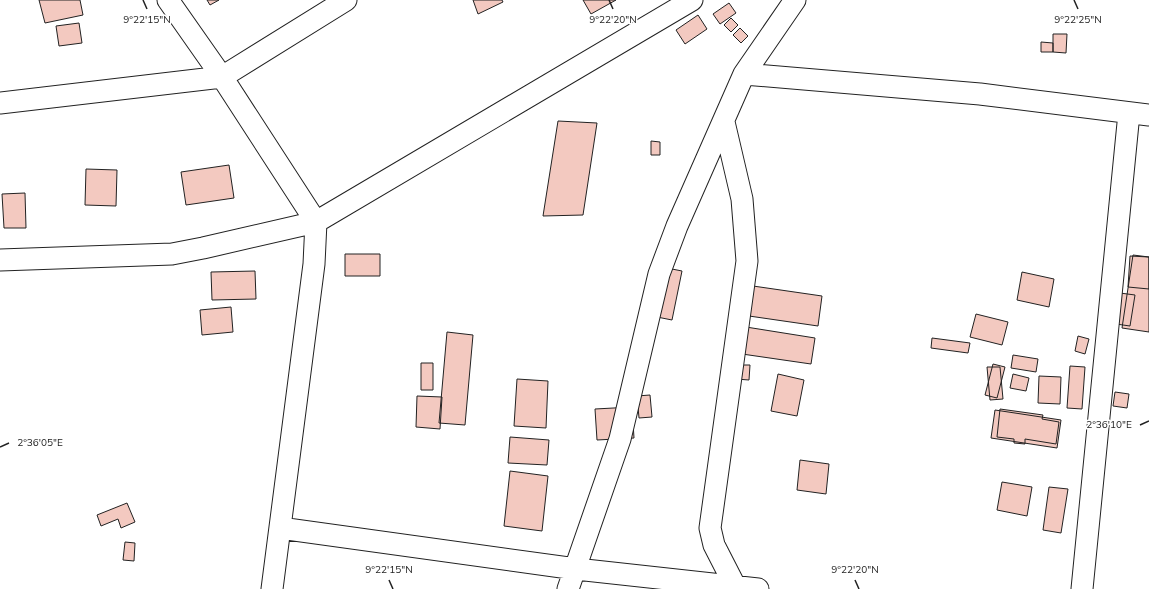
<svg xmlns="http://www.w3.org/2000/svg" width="1149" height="589" font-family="Mulish,sans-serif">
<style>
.building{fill:#f3c9c0;stroke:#222}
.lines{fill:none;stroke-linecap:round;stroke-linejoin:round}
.minor-casing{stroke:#222;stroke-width:23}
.minor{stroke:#fff;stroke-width:21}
.ticks{fill:none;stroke:#222;stroke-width:1.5}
.ticks-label{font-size:10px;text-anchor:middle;fill:#222;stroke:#fff;stroke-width:3;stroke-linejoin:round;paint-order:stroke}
</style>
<rect width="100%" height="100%" fill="#fff"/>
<!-- building -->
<path class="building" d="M 39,0 L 80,0 L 83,15 L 45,23 Z
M 207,0 L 219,0 L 210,5 Z
M 473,0 L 502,0 L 503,2 L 478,14 Z
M 583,0 L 616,0 L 591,14 Z
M 729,3 L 736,13 L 720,24 L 713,14 Z
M 698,15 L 707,29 L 685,44 L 676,30 Z
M 731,18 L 738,25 L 731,32 L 724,25 Z
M 79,23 L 82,43 L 59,46 L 56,26 Z
M 740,28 L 748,36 L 741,43 L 733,35 Z
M 1053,34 L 1067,34 L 1066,53 L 1053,52 Z
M 1041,42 L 1053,43 L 1053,52 L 1041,52 Z
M 558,121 L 597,123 L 583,215 L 543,216 Z
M 651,141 L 660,142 L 660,155 L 651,155 Z
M 229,165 L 234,198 L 186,205 L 181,172 Z
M 86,169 L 117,170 L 116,206 L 85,205 Z
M 25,193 L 26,228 L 4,228 L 2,194 Z
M 345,254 L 380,254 L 380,276 L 345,276 Z
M 1133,255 L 1149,257 L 1149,332 L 1122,328 Z
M 1130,256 L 1149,257 L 1149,289 L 1128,287 Z
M 652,265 L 682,271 L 672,320 L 642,314 Z
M 255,271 L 256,299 L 212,300 L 211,272 Z
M 1022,272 L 1054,279 L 1049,307 L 1017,300 Z
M 753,286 L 822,296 L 818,326 L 749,316 Z
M 1120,293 L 1135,295 L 1130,326 L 1116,324 Z
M 231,307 L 233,332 L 202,335 L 200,310 Z
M 976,314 L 1008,322 L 1002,345 L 970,337 Z
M 746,327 L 815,338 L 811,364 L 742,354 Z
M 447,332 L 473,335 L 465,425 L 439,423 Z
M 1078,336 L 1089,339 L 1085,354 L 1075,351 Z
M 932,338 L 970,343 L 968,353 L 931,348 Z
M 1013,355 L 1038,359 L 1036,372 L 1011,368 Z
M 421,363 L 433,363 L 433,390 L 421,390 Z
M 993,364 L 1005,367 L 997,398 L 985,395 Z
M 736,365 L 750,365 L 749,380 L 736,379 Z
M 1070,366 L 1085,367 L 1082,409 L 1067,408 Z
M 987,367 L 1000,367 L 1003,399 L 990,400 Z
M 778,374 L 804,380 L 797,416 L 771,411 Z
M 1013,374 L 1029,378 L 1026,391 L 1010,388 Z
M 1039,376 L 1061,377 L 1060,404 L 1038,403 Z
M 517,379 L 548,381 L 546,428 L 514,426 Z
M 1115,392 L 1129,394 L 1127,408 L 1113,406 Z
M 650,395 L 652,417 L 639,418 L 637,396 Z
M 417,396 L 442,397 L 440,429 L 416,427 Z
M 632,407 L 634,438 L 597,440 L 595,409 Z
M 1000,409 L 1043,415 L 1042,419 L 1059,422 L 1056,444 L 1025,439 L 1025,444 L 1014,443 L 1014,439 L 997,437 Z
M 995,410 L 1061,420 L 1057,448 L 991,438 Z
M 510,437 L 549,440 L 547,465 L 508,463 Z
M 800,460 L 829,464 L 826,494 L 797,490 Z
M 510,471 L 548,476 L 542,531 L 504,526 Z
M 1002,482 L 1032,487 L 1027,516 L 997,510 Z
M 1049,487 L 1068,489 L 1061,533 L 1043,530 Z
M 127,503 L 135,522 L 121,528 L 118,519 L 101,526 L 97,515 Z
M 125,542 L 135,543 L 134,561 L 123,560 Z"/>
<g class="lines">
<!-- minor casing -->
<g class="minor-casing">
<path id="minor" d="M 168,0 L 222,77 L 316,222 L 314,264 L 272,589
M 744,74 L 980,94 L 1149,115
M 0,103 L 222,77 L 346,0
M 724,122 L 742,199 L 747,261 L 710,528 L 714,545 L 735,586
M 0,260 L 172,254 L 203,248 L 316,222 L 692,0
M 280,528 L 576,569 L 758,589
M 568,589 L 620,439 L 659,274 L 677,226 L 744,74 L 795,0
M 1082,589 L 1129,113"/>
</g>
<!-- minor -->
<use href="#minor" class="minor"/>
</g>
<!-- ticks -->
<path class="ticks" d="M 143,0 L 147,9M 609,0 L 613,9M 1074,0 L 1078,9M 1140,425 L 1149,421M 0,447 L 9,443M 389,580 L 393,589M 855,580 L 859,589"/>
<g class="ticks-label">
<text x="147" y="23">9°22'15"N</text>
<text x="613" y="23">9°22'20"N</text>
<text x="1078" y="23">9°22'25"N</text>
<text x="1109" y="428">2°36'10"E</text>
<text x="40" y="446">2°36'05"E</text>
<text x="389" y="573">9°22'15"N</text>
<text x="855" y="573">9°22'20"N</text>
</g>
</svg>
